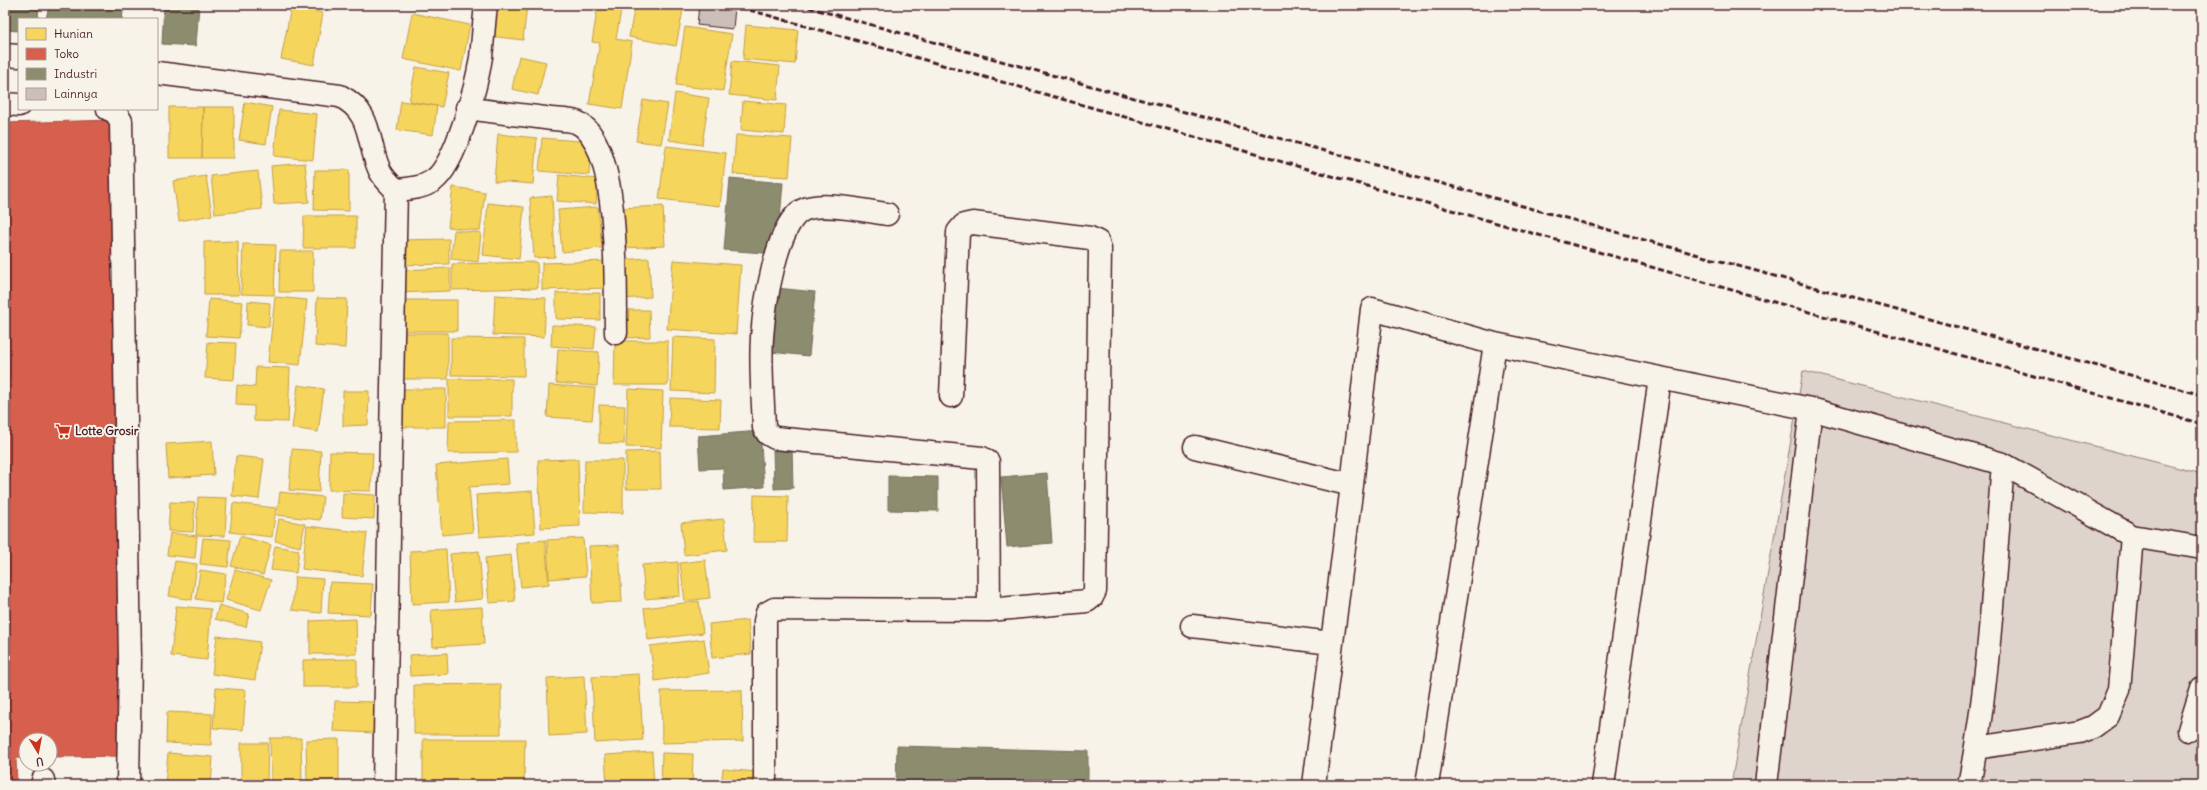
<svg xmlns="http://www.w3.org/2000/svg" width="2207" height="790" font-family="Delius,sans-serif">
<style>
.green{fill:#ded4cc;stroke:#947a7c}
.homes{fill:#f6d55c;stroke:#c29e4d}
.shops{fill:#d6604d;stroke:#ac4c43}
.industry{fill:#8c8c6e;stroke:#786b5a}
.building{fill:#ccbfb9;stroke:#4a1f2b}
.lines{fill:none;stroke-linecap:round;stroke-linejoin:round}
.minor-casing{stroke:#4a1f2b;stroke-width:25}
.minor{stroke:#f7f3e8;stroke-width:22}
.rail{stroke:#4a1f2b;stroke-width:3;stroke-dasharray:6 3;stroke-linecap:butt}
.labels{text-anchor:middle;stroke-width:4;stroke-linejoin:round;paint-order:stroke}
.poi-label{font-size:12px;font-weight:bold;fill:#4a1f2b;stroke:#f7f3e8;text-anchor:start}
</style>
<rect width="100%" height="100%" fill="#f7f3e8"/>
<filter id="ink" filterUnits="userSpaceOnUse"><feTurbulence type="fractalNoise" baseFrequency=".025" numOctaves="2"/><feDisplacementMap in="SourceGraphic" scale="8" xChannelSelector="R" yChannelSelector="G"/><feConvolveMatrix kernelMatrix="1 2 1 2 8 2 1 2 1" color-interpolation-filters="sRGB"/></filter>
<g filter="url(#ink)">
<!-- green -->
<path class="green" d="M 1803,371 L 2202,474 L 2202,785 L 1731,785 Z"/>
<!-- homes -->
<path class="homes" d="M 493,5 L 527,5 L 523,40 L 489,36 Z
M 598,5 L 622,5 L 616,39 L 632,42 L 622,109 L 589,104 L 600,43 L 592,42 Z
M 635,5 L 684,5 L 676,46 L 629,37 Z
M 291,7 L 323,13 L 314,65 L 281,59 Z
M 412,13 L 470,25 L 461,71 L 403,59 Z
M 746,25 L 798,30 L 795,64 L 743,59 Z
M 685,27 L 732,34 L 723,91 L 676,85 Z
M 519,56 L 546,62 L 538,95 L 512,89 Z
M 732,61 L 780,66 L 777,100 L 729,95 Z
M 416,67 L 449,73 L 442,107 L 409,101 Z
M 675,93 L 709,98 L 702,145 L 669,140 Z
M 643,100 L 668,104 L 661,144 L 636,141 Z
M 401,101 L 437,106 L 433,135 L 397,130 Z
M 743,101 L 786,105 L 784,134 L 741,130 Z
M 245,102 L 272,107 L 266,144 L 239,140 Z
M 169,107 L 203,107 L 202,158 L 169,158 Z
M 203,107 L 234,107 L 234,158 L 202,158 Z
M 279,110 L 317,114 L 313,160 L 274,156 Z
M 498,134 L 537,138 L 533,184 L 494,181 Z
M 736,135 L 792,138 L 789,177 L 733,174 Z
M 542,138 L 591,142 L 589,175 L 539,171 Z
M 666,146 L 726,153 L 720,206 L 659,199 Z
M 305,163 L 309,202 L 274,204 L 271,166 Z
M 315,170 L 349,170 L 349,211 L 314,210 Z
M 258,171 L 262,209 L 215,214 L 211,176 Z
M 559,175 L 598,179 L 596,204 L 557,201 Z
M 206,176 L 212,215 L 179,221 L 173,181 Z
M 453,187 L 485,192 L 480,231 L 448,227 Z
M 552,196 L 555,257 L 534,258 L 530,198 Z
M 488,203 L 524,207 L 519,259 L 483,255 Z
M 663,206 L 665,246 L 622,248 L 620,208 Z
M 598,207 L 602,248 L 562,252 L 558,210 Z
M 304,216 L 356,216 L 356,248 L 303,248 Z
M 454,230 L 481,233 L 478,262 L 451,259 Z
M 449,239 L 449,264 L 398,265 L 397,240 Z
M 238,241 L 239,295 L 204,295 L 204,242 Z
M 243,244 L 276,245 L 274,295 L 241,294 Z
M 280,251 L 313,251 L 313,292 L 279,292 Z
M 649,258 L 651,297 L 621,299 L 618,260 Z
M 673,260 L 741,265 L 736,334 L 667,329 Z
M 609,261 L 609,288 L 542,290 L 542,263 Z
M 537,262 L 538,288 L 452,290 L 452,264 Z
M 450,268 L 450,291 L 397,293 L 397,270 Z
M 556,293 L 600,293 L 600,320 L 556,319 Z
M 495,295 L 546,298 L 544,337 L 493,335 Z
M 275,297 L 307,300 L 300,365 L 268,362 Z
M 317,298 L 347,299 L 345,348 L 315,346 Z
M 209,299 L 243,302 L 239,338 L 206,336 Z
M 397,300 L 457,300 L 457,331 L 396,331 Z
M 248,301 L 270,303 L 269,327 L 247,325 Z
M 624,310 L 649,310 L 650,337 L 625,338 Z
M 552,325 L 596,327 L 594,349 L 551,346 Z
M 395,333 L 448,333 L 448,379 L 395,379 Z
M 673,337 L 715,339 L 714,393 L 671,391 Z
M 451,338 L 524,339 L 524,376 L 451,375 Z
M 615,341 L 668,341 L 668,385 L 614,385 Z
M 208,342 L 236,343 L 234,380 L 205,378 Z
M 558,349 L 599,352 L 597,386 L 556,383 Z
M 256,367 L 290,368 L 288,422 L 254,421 L 254,406 L 236,405 L 237,385 L 255,387 Z
M 449,379 L 512,379 L 512,416 L 449,416 Z
M 298,385 L 324,389 L 318,432 L 292,428 Z
M 549,385 L 595,388 L 592,420 L 547,417 Z
M 394,389 L 446,389 L 446,427 L 395,427 Z
M 628,389 L 663,391 L 661,448 L 626,447 Z
M 343,391 L 369,391 L 368,425 L 343,426 Z
M 670,398 L 721,400 L 720,428 L 669,427 Z
M 599,405 L 625,406 L 624,444 L 599,443 Z
M 516,420 L 516,452 L 448,453 L 449,421 Z
M 212,441 L 214,475 L 168,478 L 166,444 Z
M 292,449 L 321,451 L 319,492 L 289,490 Z
M 660,451 L 661,489 L 626,489 L 626,452 Z
M 330,452 L 373,453 L 371,491 L 329,490 Z
M 236,456 L 264,459 L 259,499 L 232,496 Z
M 507,459 L 509,484 L 469,487 L 473,532 L 442,535 L 436,465 Z
M 578,459 L 580,526 L 541,528 L 538,460 Z
M 585,460 L 623,460 L 623,513 L 584,512 Z
M 532,491 L 535,533 L 479,537 L 476,495 Z
M 280,492 L 323,497 L 320,520 L 277,515 Z
M 343,493 L 375,495 L 374,519 L 342,517 Z
M 754,495 L 788,496 L 787,542 L 753,542 Z
M 198,497 L 227,498 L 225,536 L 196,535 Z
M 170,502 L 195,503 L 193,532 L 168,531 Z
M 233,503 L 276,508 L 272,537 L 230,532 Z
M 279,519 L 305,524 L 300,547 L 275,541 Z
M 724,519 L 727,550 L 684,555 L 681,523 Z
M 307,526 L 367,533 L 362,576 L 302,569 Z
M 170,533 L 197,536 L 195,558 L 167,555 Z
M 240,536 L 271,545 L 263,575 L 231,566 Z
M 203,538 L 231,540 L 228,567 L 200,564 Z
M 583,538 L 586,576 L 549,579 L 547,540 Z
M 545,540 L 549,584 L 521,587 L 516,543 Z
M 619,545 L 622,602 L 592,603 L 589,546 Z
M 275,546 L 299,550 L 296,573 L 271,570 Z
M 446,549 L 449,602 L 412,604 L 410,551 Z
M 479,551 L 483,599 L 455,602 L 450,554 Z
M 511,555 L 515,601 L 489,603 L 485,558 Z
M 705,560 L 710,598 L 685,601 L 680,563 Z
M 175,561 L 197,564 L 192,600 L 169,596 Z
M 678,562 L 680,596 L 645,599 L 642,565 Z
M 200,570 L 226,574 L 221,603 L 196,599 Z
M 235,570 L 271,580 L 261,610 L 226,600 Z
M 295,577 L 323,579 L 321,613 L 292,610 Z
M 330,582 L 373,584 L 371,615 L 328,613 Z
M 699,601 L 703,633 L 648,640 L 644,608 Z
M 219,605 L 249,614 L 246,627 L 215,619 Z
M 176,606 L 211,609 L 207,660 L 171,656 Z
M 482,607 L 484,644 L 433,647 L 431,610 Z
M 356,619 L 357,654 L 310,654 L 310,621 Z
M 748,620 L 751,654 L 712,658 L 709,624 Z
M 217,636 L 260,642 L 255,680 L 212,674 Z
M 704,639 L 709,673 L 655,681 L 650,646 Z
M 447,653 L 448,674 L 410,676 L 409,655 Z
M 357,659 L 357,687 L 303,687 L 303,660 Z
M 639,674 L 643,740 L 595,743 L 592,677 Z
M 584,676 L 587,734 L 549,736 L 547,678 Z
M 501,684 L 501,734 L 414,734 L 414,685 Z
M 216,688 L 246,690 L 243,730 L 213,728 Z
M 742,690 L 743,741 L 662,743 L 661,691 Z
M 335,701 L 375,702 L 374,733 L 333,731 Z
M 167,712 L 212,714 L 211,745 L 166,743 Z
M 270,738 L 301,738 L 302,781 L 271,781 Z
M 339,739 L 339,780 L 307,781 L 306,740 Z
M 423,739 L 525,739 L 524,785 L 423,785 Z
M 241,743 L 268,743 L 267,784 L 241,784 Z
M 652,752 L 654,785 L 607,785 L 605,755 Z
M 168,753 L 213,757 L 211,785 L 165,785 Z
M 662,753 L 693,754 L 692,785 L 661,785 Z
M 723,769 L 757,772 L 756,785 L 721,785 Z"/>
<!-- shops -->
<path class="shops" d="M 114,120 L 127,756 L 50,757 L 50,740 L 26,740 L 26,758 L 16,758 L 17,785 L 5,785 L 5,123 Z"/>
<!-- industry -->
<path class="industry" d="M 5,5 L 39,5 L 38,19 L 19,19 L 19,31 L 5,30 Z
M 49,5 L 124,5 L 122,19 L 46,19 Z
M 164,5 L 199,5 L 196,46 L 162,44 Z
M 730,178 L 783,183 L 777,254 L 724,250 Z
M 777,288 L 815,292 L 809,356 L 771,352 Z
M 760,431 L 764,487 L 724,490 L 723,468 L 700,469 L 698,436 Z
M 773,447 L 792,447 L 793,488 L 774,489 Z
M 1047,473 L 1052,543 L 1007,547 L 1001,477 Z
M 888,476 L 938,477 L 938,511 L 888,510 Z
M 897,746 L 1088,751 L 1088,785 L 896,785 Z"/>
<!-- building -->
<path class="building" d="M 699,5 L 735,7 L 733,29 L 697,25 Z"/>
<g class="lines">
<!-- minor casing -->
<g class="minor-casing">
<path id="minor" d="M 5,55 L 19,56
M 157,73 L 340,96 C 374,113 366,142 380,171 C 384,179 390,184 396,190 L 384,785
M 5,104 L 19,105
M 467,108 C 493,112 519,115 545,118 C 555,120 567,119 576,122 C 622,140 615,291 616,333
M 108,109 L 115,112 L 121,121 L 130,659 L 128,785
M 396,190 C 409,189 423,188 434,180 C 456,164 477,84 481,57 C 483,39 484,22 486,5
M 887,214 C 866,211 821,201 803,210 C 776,222 764,309 762,337 C 760,367 763,398 764,428 L 768,434 L 775,438 L 982,458 L 988,462 L 989,610
M 1195,447 L 1352,485
M 1192,626 L 1331,643
M 2189,730 L 2202,688
M 1976,748 L 2080,732 L 2093,727 L 2108,716 L 2119,690 L 2132,536
M 43,780 L 44,785
M 765,785 L 765,621 L 767,613 L 774,609 L 989,610 L 1087,601 L 1092,597 L 1095,591 L 1100,249 L 1098,242 L 1090,238 L 973,223 L 964,225 L 958,232 L 951,396
M 1314,785 L 1352,485 L 1372,309 L 1495,344 L 1811,409 L 2003,464 L 2132,536 L 2202,548
M 1427,785 L 1495,344
M 1603,785 L 1660,378
M 1766,785 L 1811,409
M 1969,785 C 1990,680 1994,570 2003,464"/>
</g>
<!-- minor -->
<use href="#minor" class="minor"/>
<!-- rail -->
<path class="rail" d="M 732,5 L 2202,424
M 800,5 L 2202,395"/>
</g>
</g>
<!-- icons -->
<defs>
<g id="supermarket-bare" transform="scale(1.2)"><path d="M-6-5.5h2.5l.6 2H6L4.5 2H-2.5L-4.4-4H-6ZM-1.5 3.2a1.3 1.3 0 1 0 .1 0ZM3 3.2a1.3 1.3 0 1 0 .1 0Z" fill="#c8321e" stroke="#f7f3e8" stroke-width="2.5" paint-order="stroke"/></g>
</defs>
<g fill-rule="evenodd">
<use href="#supermarket-bare" x="63" y="431"/>
</g>
<g class="labels">
<!-- poi labels -->
<g class="poi-label">
<text x="75" y="435">Lotte Grosir</text>
</g>
</g>
<!-- margin -->
<rect width="2207" height="790" fill="none" stroke="#f7f3e8" stroke-width="20"/>
<rect x="10" y="10" width="2187" height="770" fill="none" stroke="#4a1f2b" stroke-width="1.5" filter="url(#ink)"/>
<!-- legend -->
<rect x="18" y="18" width="140" height="92" fill="#f7f3e8" stroke="#b29e9c"/>
<rect x="26" y="28" width="20" height="12" fill="#f6d55c" stroke="#b29e9c"/>
<text x="54" y="38" font-size="12" fill="#4a1f2b">Hunian</text>
<rect x="26" y="48" width="20" height="12" fill="#d6604d" stroke="#b29e9c"/>
<text x="54" y="58" font-size="12" fill="#4a1f2b">Toko</text>
<rect x="26" y="68" width="20" height="12" fill="#8c8c6e" stroke="#b29e9c"/>
<text x="54" y="78" font-size="12" fill="#4a1f2b">Industri</text>
<rect x="26" y="88" width="20" height="12" fill="#ccbfb9" stroke="#b29e9c"/>
<text x="54" y="98" font-size="12" fill="#4a1f2b">Lainnya</text>
<!-- north arrow -->
<g transform="translate(38 752) rotate(170)"><circle r="19" fill="#f7f3e8" stroke="#b29e9c"/>
<path d="M0-3L7 15L0 10L-7 15Z" fill="#c8321e"/>
<text y="-6" font-size="11" font-weight="bold" text-anchor="middle" fill="#4a1f2b">U</text>
</g>
</svg>
